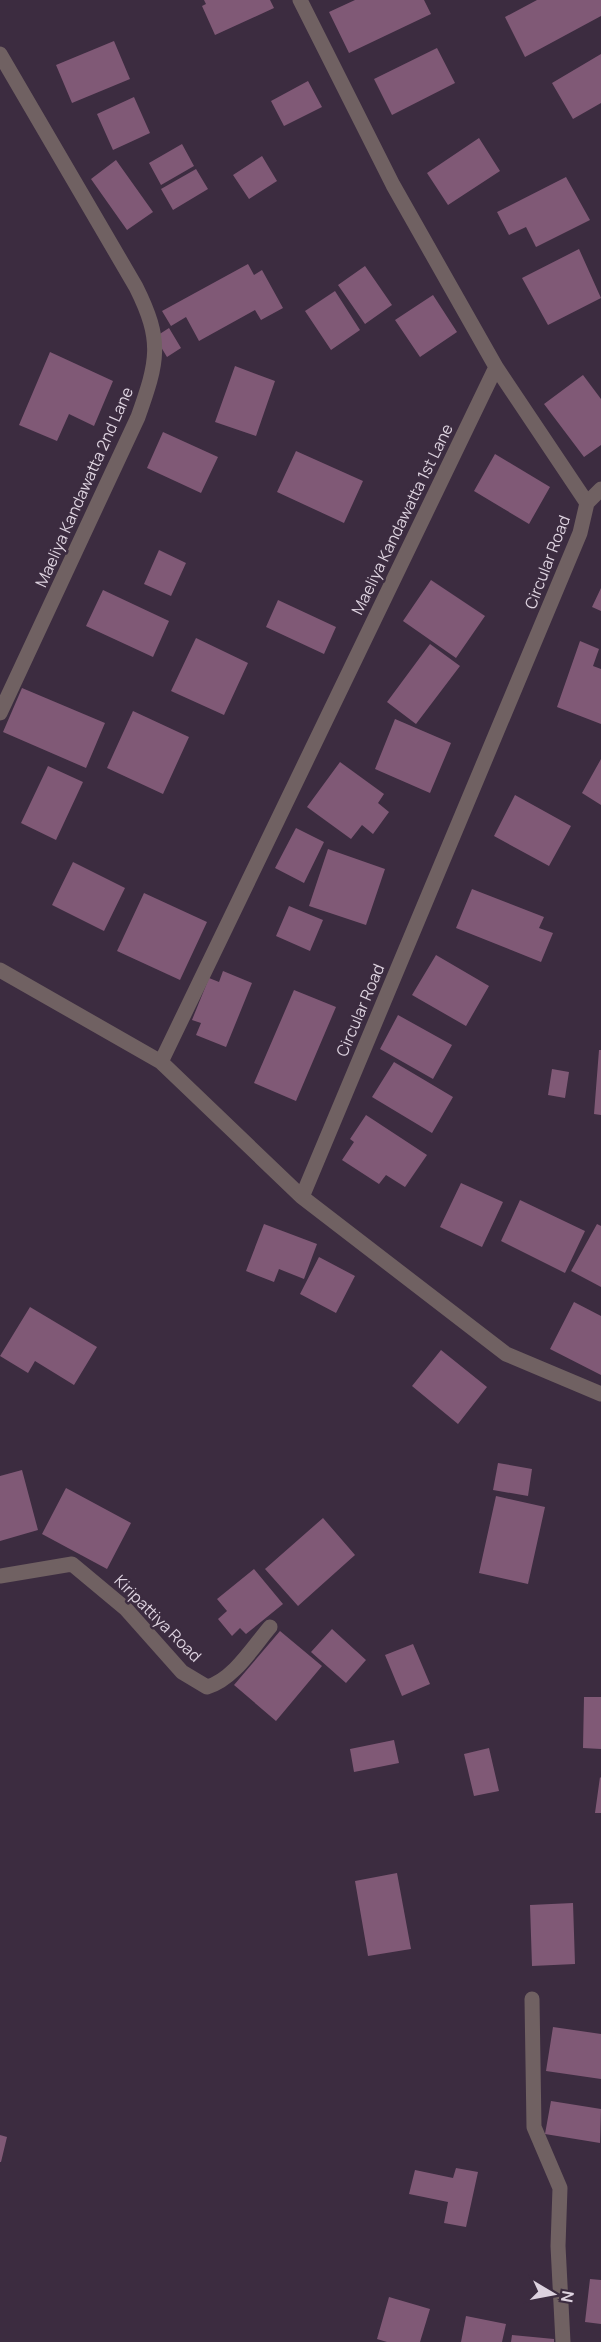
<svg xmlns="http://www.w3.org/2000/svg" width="601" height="2342" font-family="Manrope,sans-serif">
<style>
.building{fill:#805976}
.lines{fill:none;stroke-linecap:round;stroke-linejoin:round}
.street{stroke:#706162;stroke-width:15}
.labels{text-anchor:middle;stroke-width:5;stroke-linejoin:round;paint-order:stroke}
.street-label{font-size:16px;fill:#ddd2df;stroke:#3c2c40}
</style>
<rect width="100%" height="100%" fill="#3c2c40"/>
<!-- building -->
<path class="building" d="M 204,0 L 270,0 L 274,8 L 215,35 L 202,6 L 206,4 Z
M 355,0 L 424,0 L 431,14 L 349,53 L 329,12 Z
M 537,0 L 601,0 L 601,16 L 525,57 L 505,17 Z
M 114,41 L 130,79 L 72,103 L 56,65 Z
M 437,48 L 455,83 L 392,115 L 374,79 Z
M 601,54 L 601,103 L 573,119 L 552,83 Z
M 308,81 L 322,107 L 284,126 L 271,101 Z
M 134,97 L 150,133 L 113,150 L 97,114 Z
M 479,138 L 500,171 L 448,205 L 427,173 Z
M 182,144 L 194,166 L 161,185 L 149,163 Z
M 262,156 L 277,181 L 249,199 L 233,175 Z
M 116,160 L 153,212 L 127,230 L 91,179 Z
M 196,169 L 208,189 L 173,210 L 161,189 Z
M 566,177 L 590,220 L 536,247 L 526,227 L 509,235 L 497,212 Z
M 579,249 L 601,298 L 548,325 L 522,278 Z
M 248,264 L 254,275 L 262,270 L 283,308 L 261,320 L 255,310 L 199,341 L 186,317 L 171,326 L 162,311 Z
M 365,266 L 392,305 L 365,324 L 338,285 Z
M 335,291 L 360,330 L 331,350 L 305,311 Z
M 433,295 L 457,332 L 420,357 L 395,320 Z
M 169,328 L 181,348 L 167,357 L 155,337 Z
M 50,352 L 113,381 L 94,426 L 69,414 L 57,441 L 19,425 Z
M 235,366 L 275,381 L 256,436 L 215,422 Z
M 583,375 L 601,399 L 601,445 L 584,457 L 544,404 Z
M 163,432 L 218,457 L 201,493 L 147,468 Z
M 296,451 L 363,481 L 344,523 L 277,492 Z
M 495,454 L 550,487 L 529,524 L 474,491 Z
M 159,550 L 186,563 L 171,596 L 144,584 Z
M 431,580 L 485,616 L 456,658 L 403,621 Z
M 601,588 L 601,611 L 592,607 Z
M 103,590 L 169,621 L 153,657 L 86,626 Z
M 278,600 L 336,627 L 324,654 L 266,627 Z
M 196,638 L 248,663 L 224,715 L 171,691 Z
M 580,641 L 599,649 L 593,666 L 601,669 L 601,724 L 557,707 Z
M 430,644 L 460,666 L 416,724 L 387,702 Z
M 22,688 L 105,723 L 86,768 L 3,732 Z
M 133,711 L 189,737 L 163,794 L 107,768 Z
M 395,719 L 451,743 L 430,793 L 375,769 Z
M 601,759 L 601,805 L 582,793 Z
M 340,762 L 384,794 L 378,803 L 389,812 L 373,834 L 362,825 L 351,839 L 307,807 Z
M 48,766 L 83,782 L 56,840 L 21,823 Z
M 515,795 L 571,826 L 549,866 L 494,836 Z
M 296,828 L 324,842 L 304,883 L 275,868 Z
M 328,849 L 385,869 L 366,925 L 309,906 Z
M 73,862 L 125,888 L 104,931 L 52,905 Z
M 472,889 L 544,917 L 539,928 L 553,933 L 541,962 L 456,928 Z
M 144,893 L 207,922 L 180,980 L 117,951 Z
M 289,906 L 323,920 L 310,951 L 276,936 Z
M 436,955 L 489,986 L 466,1026 L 412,995 Z
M 223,971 L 252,983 L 226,1047 L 196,1035 L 201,1023 L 192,1020 L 209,978 L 219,982 Z
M 294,990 L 336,1007 L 296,1101 L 254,1083 Z
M 398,1015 L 452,1045 L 433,1079 L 380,1049 Z
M 599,1050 L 601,1050 L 601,1115 L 594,1114 Z
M 394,1062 L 453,1097 L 432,1133 L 372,1097 Z
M 552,1069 L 569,1072 L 565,1098 L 548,1095 Z
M 366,1115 L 427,1155 L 405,1187 L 386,1175 L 379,1184 L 342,1160 L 354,1142 L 350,1139 Z
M 461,1183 L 503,1202 L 482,1247 L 440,1227 Z
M 520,1200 L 585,1231 L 565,1273 L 501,1241 Z
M 264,1224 L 317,1244 L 304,1279 L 279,1269 L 274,1282 L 246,1271 Z
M 597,1224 L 601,1226 L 601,1287 L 571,1271 Z
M 319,1257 L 355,1276 L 336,1313 L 300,1294 Z
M 574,1302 L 601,1316 L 601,1375 L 550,1349 Z
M 30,1307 L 97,1347 L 74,1385 L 35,1361 L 28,1373 L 0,1356 Z
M 441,1350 L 487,1387 L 458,1424 L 412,1386 Z
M 498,1463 L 532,1469 L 528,1496 L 493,1490 Z
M 22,1470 L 38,1530 L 0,1541 L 0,1476 Z
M 66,1488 L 131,1523 L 107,1569 L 42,1534 Z
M 496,1496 L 545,1507 L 528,1584 L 479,1573 Z
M 323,1518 L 355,1555 L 298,1606 L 265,1569 Z
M 254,1569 L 283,1604 L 246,1634 L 240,1628 L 232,1636 L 218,1619 L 227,1611 L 217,1599 Z
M 332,1629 L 366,1660 L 346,1683 L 311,1652 Z
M 280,1631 L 322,1666 L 276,1721 L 234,1685 Z
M 413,1644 L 430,1684 L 402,1696 L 385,1655 Z
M 584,1697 L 601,1697 L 601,1749 L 583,1748 Z
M 394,1740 L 399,1763 L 354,1772 L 350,1749 Z
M 489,1748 L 499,1791 L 474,1796 L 464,1754 Z
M 600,1777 L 601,1778 L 601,1813 L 595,1813 Z
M 397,1873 L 411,1949 L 368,1956 L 355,1881 Z
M 573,1903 L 575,1964 L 532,1966 L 530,1905 Z
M 553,2027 L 601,2034 L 601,2079 L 546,2071 Z
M 551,2101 L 601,2109 L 600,2143 L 545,2134 Z
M 0,2135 L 7,2137 L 1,2162 L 0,2162 Z
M 456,2168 L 478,2172 L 466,2227 L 444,2223 L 448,2202 L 409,2194 L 415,2170 L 453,2178 Z
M 590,2279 L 601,2280 L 601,2324 L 585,2322 Z
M 389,2297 L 430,2309 L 420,2342 L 387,2342 L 377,2339 Z
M 466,2316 L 506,2324 L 502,2342 L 461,2342 Z
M 512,2335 L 554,2339 L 554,2342 L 511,2342 Z"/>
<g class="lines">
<!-- street -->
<path class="street" d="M 0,54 L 136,287 C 163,341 158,361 138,417 L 0,713
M 496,367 L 587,503
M 0,970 L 161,1062 L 302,1197 L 506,1354 L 601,1394
M 161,1062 L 496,367 L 393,185 L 300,0
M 302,1197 L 580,533 L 587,503 L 601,489
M 0,1576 L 72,1564 L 126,1609 L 182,1672 L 207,1687 C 233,1680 253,1647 270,1627
M 532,1999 L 534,2127 L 560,2188 L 558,2246 L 563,2342"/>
</g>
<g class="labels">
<!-- street labels -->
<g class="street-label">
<text transform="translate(84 487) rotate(-66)" y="6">Maeliya Kandawatta 2nd Lane</text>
<text transform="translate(402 519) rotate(-64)" y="6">Maeliya Kandawatta 1st Lane</text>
<text transform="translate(547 562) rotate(-69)" y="6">Circular Road</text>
<text transform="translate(360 1010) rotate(-67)" y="6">Circular Road</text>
<text transform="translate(158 1618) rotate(45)" y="6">Kiripattiya Road</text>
</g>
</g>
<!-- north arrow -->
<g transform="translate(553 2294) rotate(100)" stroke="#3c2c40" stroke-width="4.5" paint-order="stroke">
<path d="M0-4.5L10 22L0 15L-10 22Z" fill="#ddd2df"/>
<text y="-9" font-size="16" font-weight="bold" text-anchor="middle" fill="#ddd2df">N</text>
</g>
</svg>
